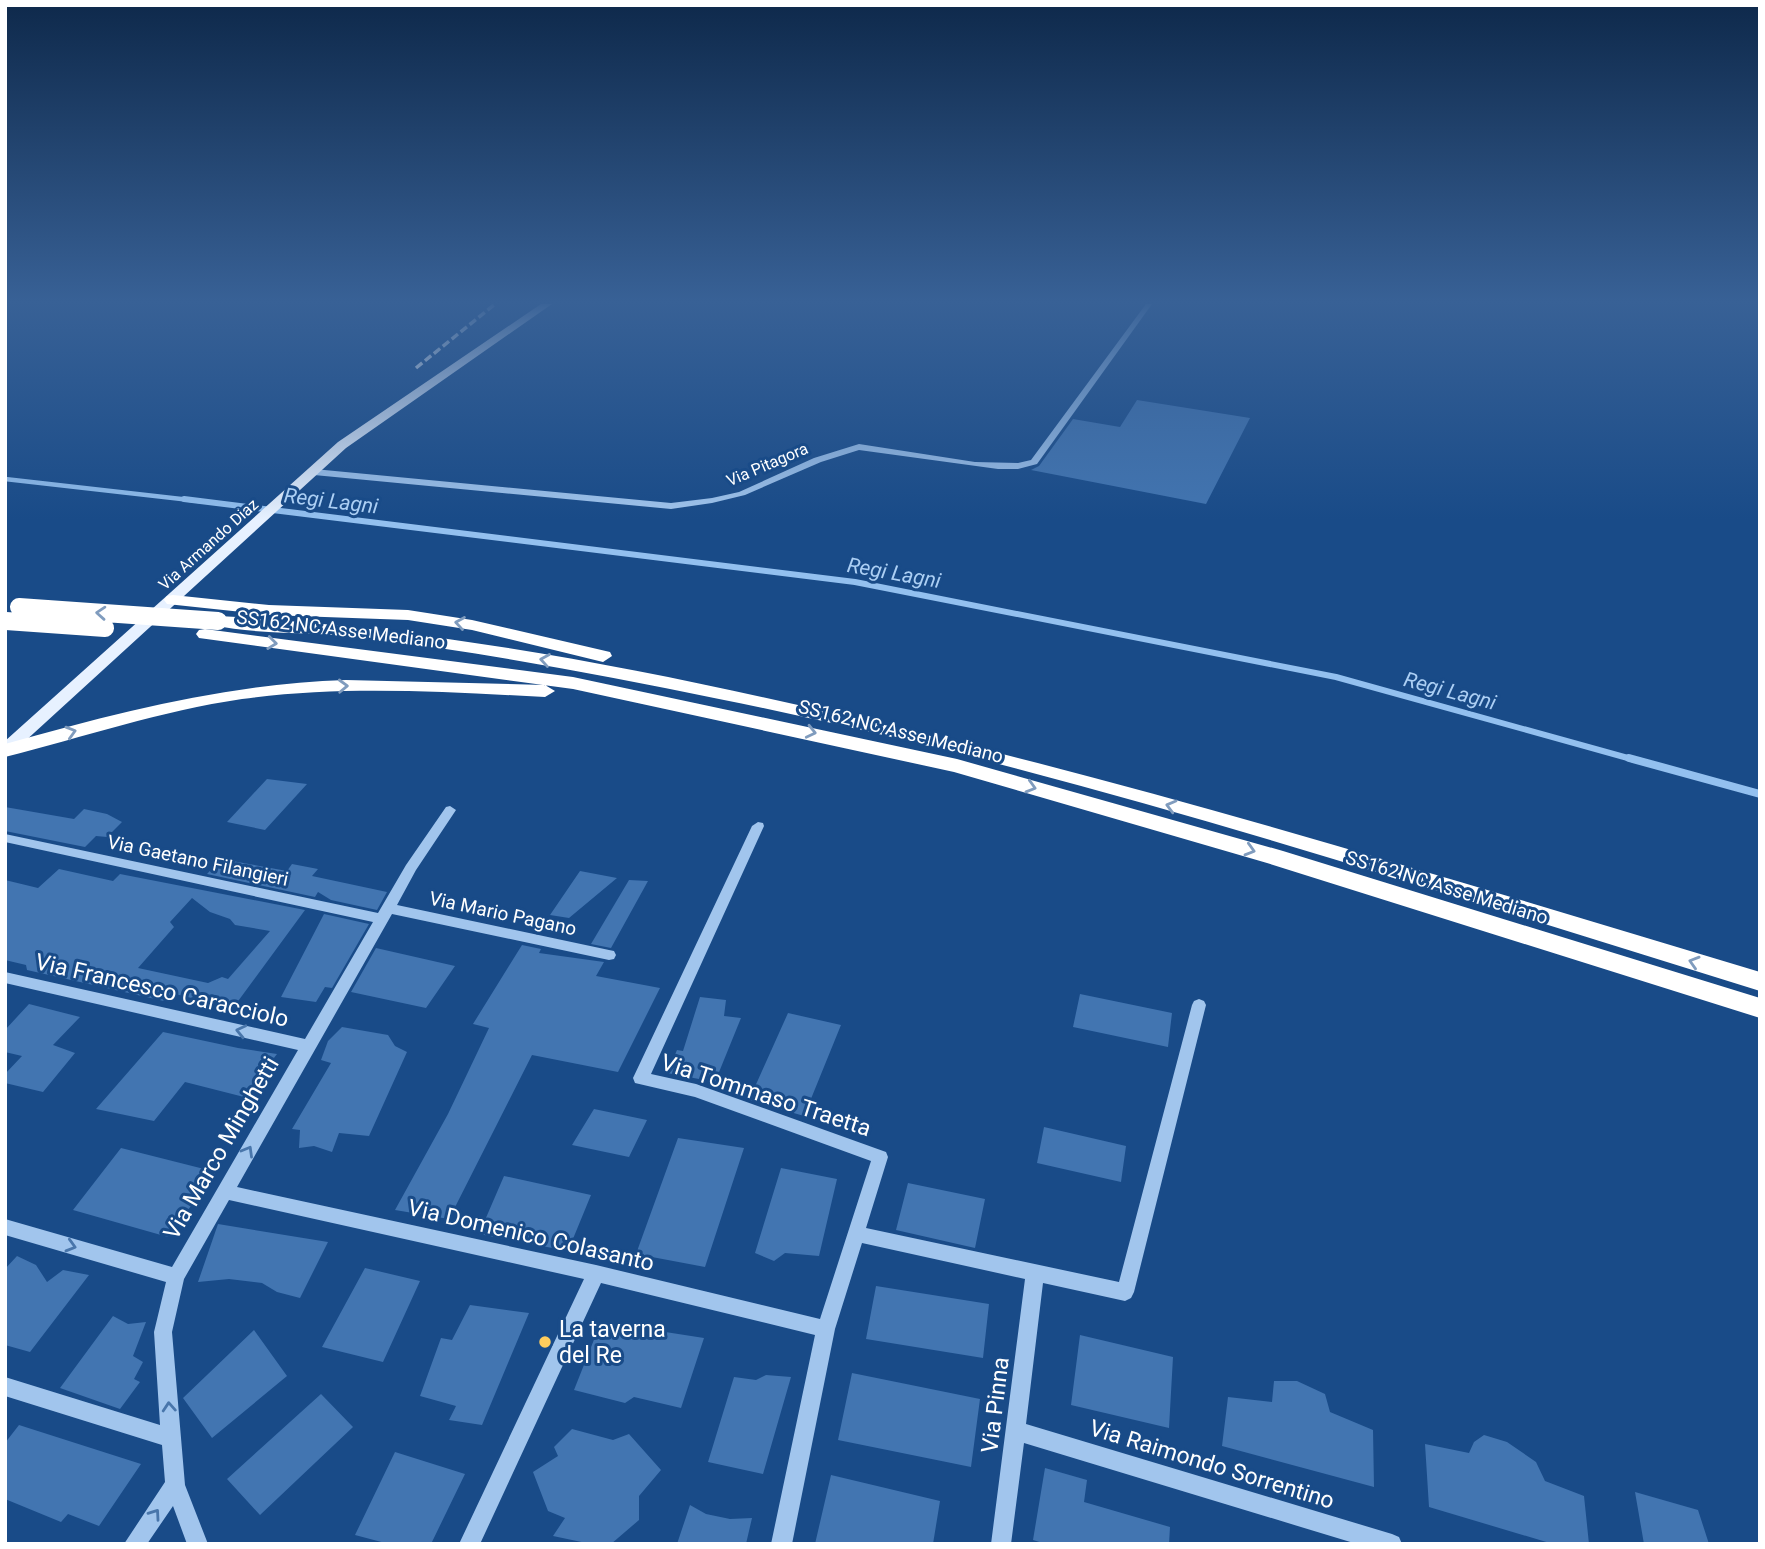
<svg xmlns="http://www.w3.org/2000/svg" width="1765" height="1549" font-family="Roboto,sans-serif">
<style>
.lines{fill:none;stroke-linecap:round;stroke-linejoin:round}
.stream-far2{stroke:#93c0ef;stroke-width:4.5}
.stream-far1{stroke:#93c0ef;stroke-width:6}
.stream{stroke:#93c0ef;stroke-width:8}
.building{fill:#4275b1;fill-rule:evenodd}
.minor{fill:#a1c5ed;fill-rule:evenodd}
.major{fill:#e7f1ff;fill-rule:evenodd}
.highway{fill:#fff;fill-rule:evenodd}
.rail{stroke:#fff;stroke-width:3.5;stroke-dasharray:8 3.5;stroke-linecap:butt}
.highway-bridge{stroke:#fff;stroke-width:18}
.oneway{stroke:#809cbe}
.oneway2{stroke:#4976ab}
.poi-dot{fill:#ffcd5d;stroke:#194b88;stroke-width:2.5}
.labels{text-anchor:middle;stroke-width:6;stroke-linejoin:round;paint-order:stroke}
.far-street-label{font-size:16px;fill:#fff;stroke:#194b88}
.street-label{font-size:19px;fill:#fff;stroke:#194b88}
.water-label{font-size:21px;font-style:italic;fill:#accff4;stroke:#194b88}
.near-street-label{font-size:23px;fill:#fff;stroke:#194b88}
.near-poi-label{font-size:23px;fill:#fff;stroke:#194b88;text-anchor:start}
</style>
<rect width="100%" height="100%" fill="#194b88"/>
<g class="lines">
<!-- stream-far2 -->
<path class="stream-far2" d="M 5,479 L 199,501"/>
<!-- stream-far1 -->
<path class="stream-far1" d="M 184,499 L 855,582 L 1336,677 L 1635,760"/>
<!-- stream -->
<path class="stream" d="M 1629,758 L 1760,794"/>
</g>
<!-- building -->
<path class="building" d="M 1137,400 L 1250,418 L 1206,504 L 1031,470 L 1039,466 L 1073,419 L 1120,427 Z
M 267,779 L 307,784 L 265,830 L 227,822 Z
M 5,807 L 74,819 L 84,809 L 107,814 L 122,822 L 107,837 L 96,836 L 85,847 L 5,831 Z
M 221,859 L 287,871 L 292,864 L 318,869 L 312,876 L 387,892 L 377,910 L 331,900 L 318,892 L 315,897 L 207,874 Z
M 59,869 L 113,881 L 120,874 L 305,910 L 233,1008 L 171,993 L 164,1001 L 27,970 L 26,965 L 5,960 L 5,880 L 38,888 ZM 192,898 L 210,912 L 230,919 L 235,925 L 270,931 L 228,979 L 222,977 L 208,983 L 138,968 L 174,927 L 170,922 Z
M 580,871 L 617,878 L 569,918 L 550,915 Z
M 629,880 L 648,881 L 611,948 L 591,944 Z
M 324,914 L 369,924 L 332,988 L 325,987 L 316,1002 L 281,997 Z
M 522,945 L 541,949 L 539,953 L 604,962 L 596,976 L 660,988 L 618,1072 L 532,1055 L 449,1219 L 395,1210 L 448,1114 L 489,1028 L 473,1024 Z
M 376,948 L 455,966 L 426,1008 L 351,992 Z
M 1080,994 L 1172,1013 L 1168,1047 L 1073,1027 Z
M 700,997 L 726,1000 L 724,1016 L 741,1018 L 715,1082 L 667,1073 L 677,1050 L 683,1051 Z
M 29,1004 L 80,1017 L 53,1045 L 75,1053 L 43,1092 L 5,1083 L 5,1074 L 22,1056 L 5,1052 L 5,1030 Z
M 788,1013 L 841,1025 L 804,1116 L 749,1100 Z
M 342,1027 L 388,1035 L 395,1046 L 407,1052 L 369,1136 L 339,1133 L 332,1152 L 314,1146 L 299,1148 L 300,1130 L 292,1129 L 331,1063 L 321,1060 L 328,1041 Z
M 163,1032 L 238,1048 L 277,1054 L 244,1097 L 185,1082 L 154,1121 L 96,1109 Z
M 594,1109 L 647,1120 L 629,1157 L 572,1145 Z
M 1044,1127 L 1126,1146 L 1121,1182 L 1037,1163 Z
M 678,1138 L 744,1148 L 705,1267 L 636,1254 Z
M 121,1148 L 216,1172 L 168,1237 L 73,1210 Z
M 781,1168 L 837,1179 L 819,1256 L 785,1253 L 774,1261 L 755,1253 Z
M 504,1176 L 591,1195 L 568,1251 L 479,1234 Z
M 908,1183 L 985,1199 L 975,1248 L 896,1230 Z
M 218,1224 L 328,1242 L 300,1298 L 277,1292 L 262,1283 L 229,1279 L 198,1282 Z
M 17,1256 L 36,1265 L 47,1282 L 63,1270 L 89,1275 L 30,1352 L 5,1345 L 5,1269 Z
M 365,1268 L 420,1281 L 383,1362 L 322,1347 Z
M 876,1286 L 989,1304 L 983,1358 L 866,1339 Z
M 470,1305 L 529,1313 L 482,1425 L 449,1420 L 456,1406 L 420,1396 L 441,1338 L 452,1340 Z
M 113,1316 L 128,1324 L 146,1322 L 133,1356 L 143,1362 L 134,1379 L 140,1382 L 120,1409 L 60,1388 Z
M 601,1322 L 704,1338 L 681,1408 L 634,1397 L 625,1403 L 574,1390 Z
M 254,1330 L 287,1376 L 212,1438 L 183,1398 Z
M 1080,1335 L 1173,1357 L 1169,1428 L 1071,1405 Z
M 852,1373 L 980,1399 L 971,1467 L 838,1440 Z
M 766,1375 L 791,1377 L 763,1474 L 708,1462 L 734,1377 L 756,1380 Z
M 1274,1381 L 1297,1381 L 1325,1394 L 1330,1412 L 1373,1430 L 1374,1487 L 1222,1446 L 1228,1397 L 1272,1402 Z
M 321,1394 L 353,1427 L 260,1515 L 227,1479 Z
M 19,1425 L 141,1464 L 99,1526 L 68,1514 L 61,1522 L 5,1499 L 5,1443 Z
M 572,1429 L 613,1440 L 629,1434 L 661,1470 L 639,1496 L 639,1520 L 611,1544 L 591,1544 L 553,1536 L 565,1518 L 548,1511 L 533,1472 L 558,1456 L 554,1447 Z
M 1484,1435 L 1507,1442 L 1536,1462 L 1545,1481 L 1584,1496 L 1589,1544 L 1553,1544 L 1429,1507 L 1425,1444 L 1469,1453 L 1474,1442 Z
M 395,1452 L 465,1474 L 431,1544 L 389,1544 L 355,1535 Z
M 1045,1468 L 1087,1480 L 1084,1502 L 1170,1527 L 1169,1544 L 1046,1544 L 1033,1540 Z
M 831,1475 L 940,1501 L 933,1544 L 815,1544 Z
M 1635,1492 L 1698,1510 L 1709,1544 L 1644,1544 Z
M 690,1505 L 706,1514 L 730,1519 L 752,1518 L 746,1544 L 677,1544 Z"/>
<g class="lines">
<!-- minor -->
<path class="minor" d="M 1146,304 L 1152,304 L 1037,464 L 1018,469 L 998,469 L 859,450 L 821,462 L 745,495 L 712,503 L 671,509 L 314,475 L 310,472 L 314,469 L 671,503 L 712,498 L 739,492 L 814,458 L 859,444 L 975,462 L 1018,463 L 1031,460 Z
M 450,806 L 456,810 L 416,870 L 397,905 L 609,950 L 614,951 L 616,955 L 614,959 L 609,960 L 392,914 L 237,1187 L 596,1265 L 820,1319 L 871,1161 L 695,1097 L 635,1083 L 633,1078 L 752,826 L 758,822 L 763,823 L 764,826 L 651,1074 L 696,1084 L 886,1152 L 888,1157 L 866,1228 L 1119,1282 L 1192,1005 L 1194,1001 L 1199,999 L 1204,1001 L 1206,1005 L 1134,1292 L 1131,1298 L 1125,1301 L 1043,1283 L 1026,1424 L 1392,1534 L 1399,1537 L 1402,1544 L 1357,1544 L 1024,1443 L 1011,1544 L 991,1544 L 1025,1279 L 862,1243 L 835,1329 L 792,1544 L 771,1544 L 815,1335 L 601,1283 L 480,1544 L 459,1544 L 584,1279 L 229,1200 L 184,1279 L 172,1332 L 185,1485 L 208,1544 L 187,1544 L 173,1506 L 147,1544 L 124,1544 L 165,1482 L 162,1445 L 5,1396 L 5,1377 L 160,1425 L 154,1332 L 166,1282 L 5,1235 L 5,1219 L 172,1267 L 298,1050 L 5,983 L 5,972 L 305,1039 L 373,922 L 5,842 L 5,834 L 378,913 L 406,865 L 446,807 Z"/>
<!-- major -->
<path class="major" d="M 541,304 L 552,304 L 346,448 L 11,754 L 5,755 L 5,741 L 338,442 Z"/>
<!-- highway -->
<path class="highway" d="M 173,595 L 269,605 L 408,610 L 472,620 L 610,652 L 612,656 L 603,662 L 472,630 L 408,620 L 269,615 L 167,604 L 164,600 L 167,596 Z
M 218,616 C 420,627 618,664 816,709 C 1135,781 1447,878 1760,972 L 1760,991 C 1416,885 1072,770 719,699 C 603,675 488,654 371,638 C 319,631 263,636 212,625 L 209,621 L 212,617 Z
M 205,629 L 573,677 L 957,759 L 1283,851 L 1760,998 L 1760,1018 L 1267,863 L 954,772 L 573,689 L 199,638 L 196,634 L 199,630 Z
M 346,680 L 545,685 L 555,691 L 545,697 C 445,692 342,685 242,699 C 161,711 84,737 5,757 L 5,744 C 120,712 226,684 346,680 Z"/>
<!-- rail -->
<path class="rail" d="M 416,368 L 495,304"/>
<!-- highway-bridge -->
<path class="highway-bridge" d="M 19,607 L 218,621
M 6,621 L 105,628"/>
</g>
<!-- one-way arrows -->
<defs><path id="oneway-chevron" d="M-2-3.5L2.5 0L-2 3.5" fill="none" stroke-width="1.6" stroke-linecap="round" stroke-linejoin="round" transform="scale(1.75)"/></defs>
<g class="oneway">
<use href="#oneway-chevron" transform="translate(101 613) rotate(-176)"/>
<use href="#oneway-chevron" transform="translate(460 623) rotate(-171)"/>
<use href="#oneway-chevron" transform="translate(272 643) rotate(7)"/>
<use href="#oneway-chevron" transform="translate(545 660) rotate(-171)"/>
<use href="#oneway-chevron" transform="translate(343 686) rotate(-2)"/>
<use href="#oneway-chevron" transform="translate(71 732) rotate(-16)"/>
<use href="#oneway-chevron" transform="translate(811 732) rotate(13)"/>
<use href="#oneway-chevron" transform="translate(1031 787) rotate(16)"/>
<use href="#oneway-chevron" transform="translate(1171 806) rotate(-165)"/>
<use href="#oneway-chevron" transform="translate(1250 850) rotate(16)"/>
<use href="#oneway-chevron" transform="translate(1694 962) rotate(-163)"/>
</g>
<g class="oneway2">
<use href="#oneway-chevron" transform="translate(241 1031) rotate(-167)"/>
<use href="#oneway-chevron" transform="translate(248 1151) rotate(-60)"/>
<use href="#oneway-chevron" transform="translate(71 1246) rotate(16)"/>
<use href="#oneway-chevron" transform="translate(169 1407) rotate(-94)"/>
<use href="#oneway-chevron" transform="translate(155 1514) rotate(-55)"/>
</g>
<!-- sky -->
<linearGradient id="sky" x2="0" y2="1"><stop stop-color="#0e294b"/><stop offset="0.58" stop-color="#386196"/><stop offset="1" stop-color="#386196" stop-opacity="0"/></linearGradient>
<rect width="1765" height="520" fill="url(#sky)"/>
<!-- markers -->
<circle class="poi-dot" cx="545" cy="1342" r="7"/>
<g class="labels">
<!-- far-street labels -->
<g class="far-street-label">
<text transform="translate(767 464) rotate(-23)" y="6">Via Pitagora</text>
<text transform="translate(208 544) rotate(-42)" y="6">Via Armando Diaz</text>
</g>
<!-- street labels -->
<g class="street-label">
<text transform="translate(341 629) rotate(7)" y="7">SS162 NC Asse Mediano</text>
<text transform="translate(901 731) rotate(14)" y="7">SS162 NC Asse Mediano</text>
<text transform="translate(198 860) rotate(12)" y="7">Via Gaetano Filangieri</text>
<text transform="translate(1447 887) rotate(17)" y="7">SS162 NC Asse Mediano</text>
<text transform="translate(503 913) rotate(12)" y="7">Via Mario Pagano</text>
</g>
<!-- water labels -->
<g class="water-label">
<text transform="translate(331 501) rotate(7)" y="7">Regi Lagni</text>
<text transform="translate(894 573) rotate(10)" y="7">Regi Lagni</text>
<text transform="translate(1450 691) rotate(15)" y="7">Regi Lagni</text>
</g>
<!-- near-street labels -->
<g class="near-street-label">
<text transform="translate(162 990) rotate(13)" y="8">Via Francesco Caracciolo</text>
<text transform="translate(766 1095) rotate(18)" y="8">Via Tommaso Traetta</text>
<text transform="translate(221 1148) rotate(-60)" y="8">Via Marco Minghetti</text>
<text transform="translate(531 1235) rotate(13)" y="8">Via Domenico Colasanto</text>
<text transform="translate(995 1405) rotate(-83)" y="8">Via Pinna</text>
<text transform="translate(1212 1464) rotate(17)" y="8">Via Raimondo Sorrentino</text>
</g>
<!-- near-poi labels -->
<g class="near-poi-label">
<text x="559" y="1337">La taverna<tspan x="559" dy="26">del Re</tspan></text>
</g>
</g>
<!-- border -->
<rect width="1765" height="1549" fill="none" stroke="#ffffff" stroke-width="14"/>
</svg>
